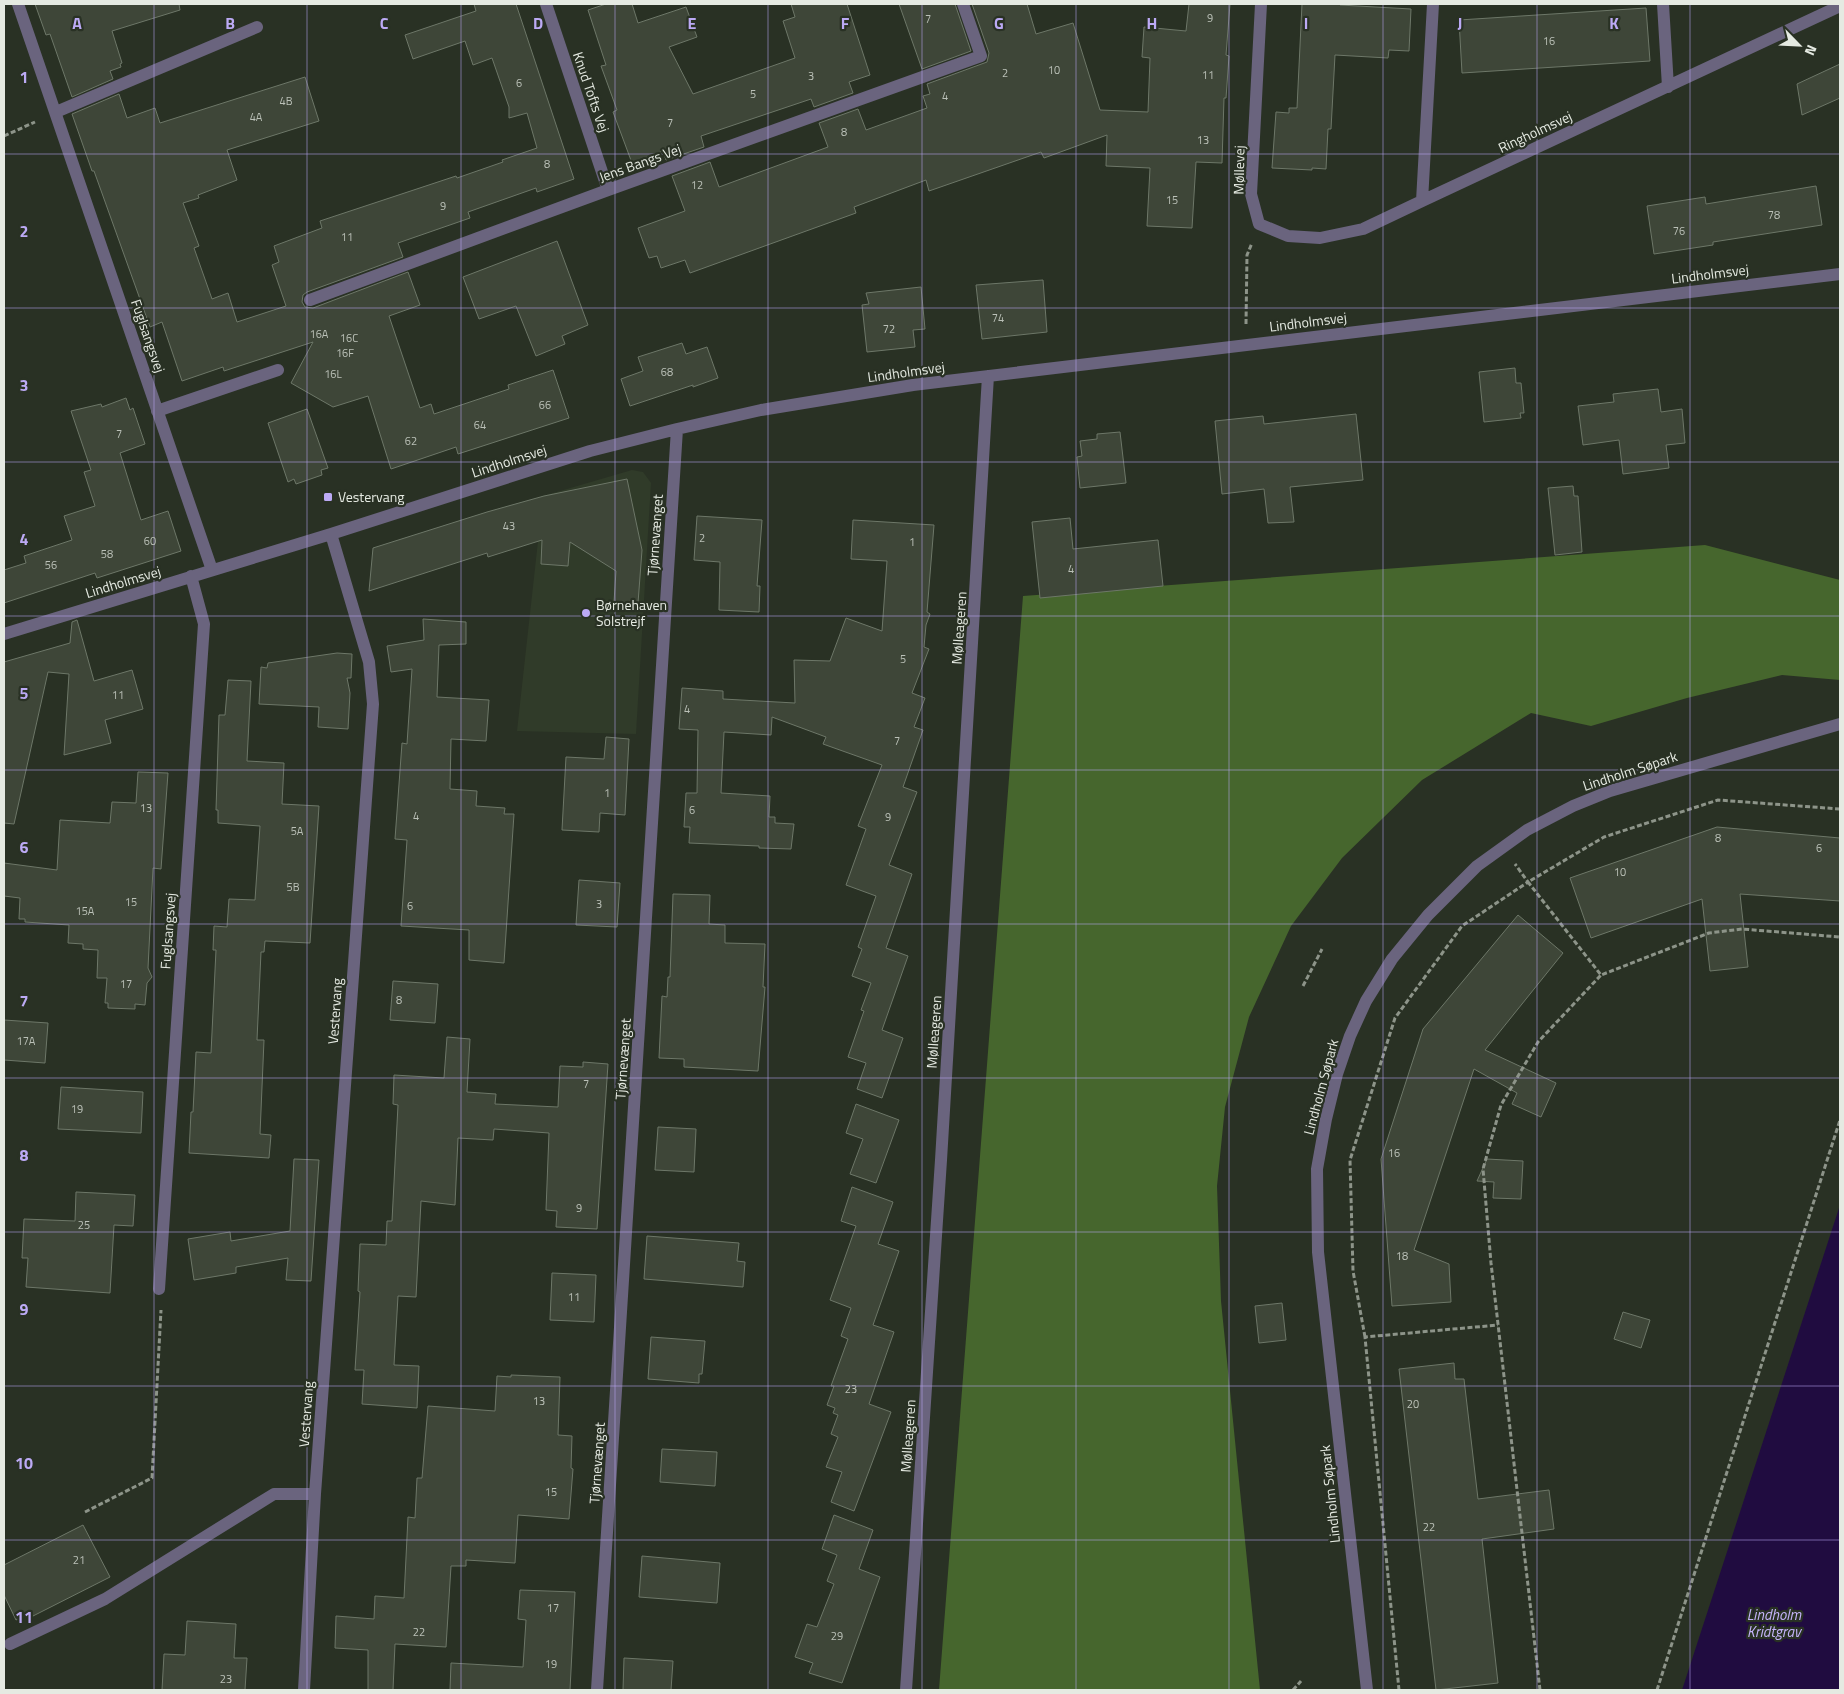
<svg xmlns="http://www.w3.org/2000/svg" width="1844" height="1694" font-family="'Titillium Web',sans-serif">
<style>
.built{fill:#303b29}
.forest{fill:#46662d}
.water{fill:#200c40}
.building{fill:#3e4638;stroke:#6d7768}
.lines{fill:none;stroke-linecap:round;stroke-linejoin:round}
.path{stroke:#8d9489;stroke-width:3;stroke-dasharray:5 2.5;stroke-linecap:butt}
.minor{stroke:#6a647e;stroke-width:12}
.grid{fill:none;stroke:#bcaaf5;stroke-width:1;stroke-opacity:0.55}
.poi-dot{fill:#bcaaf5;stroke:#293124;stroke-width:2}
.labels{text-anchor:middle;stroke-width:4.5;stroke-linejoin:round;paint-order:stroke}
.number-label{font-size:11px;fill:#bbc1b8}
.street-label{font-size:14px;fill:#e5eae2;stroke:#293124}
.poi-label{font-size:14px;fill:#e5eae2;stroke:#293124;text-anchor:start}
.water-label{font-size:15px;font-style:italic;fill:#c4b3f9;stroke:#293124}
.grid-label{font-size:16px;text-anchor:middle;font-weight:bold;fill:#bcaaf5;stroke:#293124;stroke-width:4.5;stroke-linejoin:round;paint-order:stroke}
</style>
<rect width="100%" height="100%" fill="#293124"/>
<!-- built -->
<path class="built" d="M 632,470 L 643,472 L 651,483 L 636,734 L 517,731 L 543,496 Z"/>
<!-- forest -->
<path class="forest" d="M 1705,545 L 1840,580 L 1840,680 L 1782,675 L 1687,698 L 1591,726 L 1531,713 L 1422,780 L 1342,858 L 1291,926 L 1249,1017 L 1225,1107 L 1217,1186 L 1221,1301 L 1260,1690 L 939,1690 L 1023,596 Z"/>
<!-- water -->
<path class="water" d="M 1840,1205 L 1840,1690 L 1682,1690 Z"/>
<!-- building -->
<path class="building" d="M 35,4 L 179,4 L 180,10 L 112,31 L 122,63 L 120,64 L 121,67 L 110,71 L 113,79 L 72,97 L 50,34 L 46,35 Z
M 474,4 L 516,4 L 574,179 L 537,192 L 536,188 L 468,212 L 470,218 L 398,243 L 403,257 L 307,292 L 303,295 L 302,302 L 305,307 L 313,308 L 408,272 L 420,305 L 389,316 L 420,408 L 431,404 L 434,414 L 509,389 L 508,385 L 553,370 L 569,418 L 458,454 L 456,447 L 391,469 L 368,396 L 333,407 L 291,383 L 313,342 L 224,371 L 223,367 L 182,381 L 162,322 L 150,327 L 94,171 L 92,171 L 72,114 L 119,94 L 127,118 L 155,108 L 160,123 L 305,77 L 319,121 L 227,150 L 237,180 L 198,195 L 199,198 L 183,203 L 199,246 L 194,248 L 212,299 L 228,293 L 237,322 L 286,306 L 272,265 L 279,262 L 274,246 L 322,228 L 320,221 L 456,176 L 457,178 L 503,162 L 502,160 L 537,148 L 527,113 L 509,118 L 509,107 L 492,58 L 473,65 L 465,41 L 413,59 L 405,35 L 476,11 Z
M 606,4 L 632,4 L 638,23 L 686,7 L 697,37 L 669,47 L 693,94 L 795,58 L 783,21 L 795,17 L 791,4 L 847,4 L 870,75 L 849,82 L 853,93 L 814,107 L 811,99 L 701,136 L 704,147 L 666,160 L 663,151 L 632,163 L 613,112 L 617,110 L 601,66 L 606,65 L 588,10 Z
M 899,4 L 955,4 L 971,51 L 922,69 Z
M 972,4 L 1027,4 L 1036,34 L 1073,23 L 1100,110 L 1148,112 L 1150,58 L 1142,57 L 1144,27 L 1186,31 L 1189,4 L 1230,4 L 1226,55 L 1229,56 L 1226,98 L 1224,98 L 1222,163 L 1196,162 L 1192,228 L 1147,226 L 1150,168 L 1106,166 L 1107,135 L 1044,158 L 1041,152 L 929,191 L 926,180 L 854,207 L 856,213 L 690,273 L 685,260 L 661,268 L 657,256 L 649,258 L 638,228 L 685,211 L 672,176 L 710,162 L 719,187 L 828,147 L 819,123 L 858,109 L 866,130 L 927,108 L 923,96 L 930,94 L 927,84 L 987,62 L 989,53 Z
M 1302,4 L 1340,4 L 1340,5 L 1411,9 L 1409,51 L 1389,50 L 1388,58 L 1335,55 L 1331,129 L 1328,129 L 1326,169 L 1312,168 L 1312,170 L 1272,168 L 1276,112 L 1289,113 L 1289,108 L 1297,108 Z
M 1646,8 L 1650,61 L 1462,73 L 1459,20 Z
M 1840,64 L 1840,98 L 1802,115 L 1797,84 Z
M 1816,186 L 1822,225 L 1713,242 L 1713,245 L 1654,254 L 1647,206 L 1705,197 L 1706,204 Z
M 557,241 L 588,325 L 562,336 L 565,344 L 536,356 L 516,306 L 479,319 L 463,277 Z
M 1043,280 L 1047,332 L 982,339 L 976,285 Z
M 921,287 L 925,329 L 913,330 L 915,347 L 867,352 L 862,305 L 869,304 L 866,293 Z
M 682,343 L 686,354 L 707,347 L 718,378 L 693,387 L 693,385 L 630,406 L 621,379 L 643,371 L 638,357 Z
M 1515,368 L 1516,383 L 1521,383 L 1524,413 L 1520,413 L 1521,418 L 1484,422 L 1479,372 Z
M 1658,389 L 1661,412 L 1682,409 L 1685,443 L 1666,445 L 1669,468 L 1623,474 L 1619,440 L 1583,445 L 1578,406 L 1614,402 L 1613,394 Z
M 126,398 L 130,410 L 133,408 L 145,444 L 120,453 L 141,520 L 168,511 L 181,551 L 97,578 L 95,573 L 4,603 L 4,570 L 26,563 L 24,556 L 72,540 L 64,516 L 95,506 L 84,472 L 91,470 L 71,411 L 101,404 L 102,407 Z
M 307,409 L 328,468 L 321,470 L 322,475 L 296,484 L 294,479 L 288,482 L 268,423 Z
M 1356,414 L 1363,480 L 1290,487 L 1294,522 L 1268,523 L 1264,489 L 1222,494 L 1215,421 L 1263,416 L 1264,424 Z
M 1120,432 L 1126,483 L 1080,488 L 1077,457 L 1082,456 L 1080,441 L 1097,439 L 1097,434 Z
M 627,479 L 642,550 L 638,603 L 614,602 L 616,571 L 570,542 L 568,566 L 541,564 L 542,540 L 488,557 L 487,553 L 369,591 L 373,548 L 487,512 L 544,496 Z
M 1573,486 L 1574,496 L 1578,496 L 1582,552 L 1555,555 L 1548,488 Z
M 697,516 L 762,520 L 757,586 L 760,586 L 759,612 L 719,610 L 720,562 L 694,560 Z
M 1070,518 L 1073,549 L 1158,540 L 1163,586 L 1040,598 L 1032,522 Z
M 853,520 L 934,525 L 927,612 L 930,614 L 926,625 L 924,647 L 929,649 L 912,693 L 925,698 L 914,727 L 923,730 L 903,787 L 917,792 L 889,865 L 912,874 L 886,948 L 908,956 L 882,1030 L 903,1038 L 882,1098 L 857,1089 L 866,1063 L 848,1057 L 864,1011 L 861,1010 L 871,983 L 852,976 L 862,949 L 858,947 L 876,896 L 846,885 L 866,829 L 858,826 L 882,765 L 823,744 L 826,737 L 772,717 L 771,735 L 724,732 L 721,793 L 770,796 L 769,817 L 775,817 L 775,823 L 794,824 L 791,849 L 759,848 L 759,846 L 689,843 L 690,827 L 684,827 L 686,793 L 697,793 L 698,730 L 679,729 L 682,688 L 723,691 L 723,699 L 795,703 L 794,660 L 830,661 L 846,618 L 882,631 L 887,561 L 851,559 Z
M 423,619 L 466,622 L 466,644 L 439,645 L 437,697 L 489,700 L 486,741 L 451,739 L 450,789 L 477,791 L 476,806 L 505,808 L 504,814 L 514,814 L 504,963 L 469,960 L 469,930 L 401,926 L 407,840 L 395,839 L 402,743 L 407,744 L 412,669 L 391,672 L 387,646 L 424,640 Z
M 77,620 L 94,681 L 132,670 L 143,709 L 105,720 L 111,743 L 64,755 L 69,674 L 48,672 L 14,824 L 4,823 L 4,662 L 70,643 L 72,622 Z
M 337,653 L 352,654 L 351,678 L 347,678 L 350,693 L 348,729 L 318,727 L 319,707 L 259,704 L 261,667 L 267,668 L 268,663 Z
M 228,680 L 251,681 L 247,761 L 284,763 L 282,804 L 319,806 L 310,943 L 265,941 L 264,952 L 261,952 L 257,1040 L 264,1040 L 260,1134 L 271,1135 L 269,1158 L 189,1153 L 191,1112 L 193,1112 L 196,1052 L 211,1053 L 216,950 L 213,950 L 214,926 L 227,927 L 229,899 L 255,900 L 260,826 L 218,823 L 218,810 L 216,810 L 219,715 L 225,715 Z
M 606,737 L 629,739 L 625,815 L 600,813 L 599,832 L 562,830 L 566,757 L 604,759 Z
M 138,772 L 168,773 L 161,869 L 153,868 L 148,968 L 152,977 L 147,983 L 145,1005 L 135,1004 L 135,1009 L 108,1008 L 108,1003 L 105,1003 L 107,978 L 97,978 L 98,950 L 83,949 L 83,944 L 68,943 L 69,925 L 25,922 L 25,919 L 19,919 L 20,898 L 4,896 L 4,863 L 57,870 L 60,820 L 110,823 L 112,802 L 136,803 Z
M 1717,827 L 1840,838 L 1840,901 L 1740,894 L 1748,967 L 1710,971 L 1702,899 L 1591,938 L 1570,878 Z
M 579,880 L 620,883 L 617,927 L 576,925 Z
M 673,894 L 710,895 L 709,924 L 725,925 L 725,943 L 765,944 L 763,987 L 765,987 L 758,1071 L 684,1067 L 684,1059 L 659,1058 L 662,996 L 667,997 L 668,977 L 670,977 Z
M 1518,915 L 1563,953 L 1485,1050 L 1556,1083 L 1541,1117 L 1512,1104 L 1517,1093 L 1474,1069 L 1414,1250 L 1449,1264 L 1451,1302 L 1392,1306 L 1381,1159 L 1423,1029 Z
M 393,981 L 438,984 L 435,1023 L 390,1020 Z
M 4,1020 L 48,1023 L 45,1063 L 4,1060 Z
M 447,1037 L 470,1039 L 467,1092 L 496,1094 L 495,1104 L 558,1107 L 560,1066 L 583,1067 L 583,1062 L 608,1064 L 597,1229 L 556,1227 L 557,1211 L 546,1210 L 549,1133 L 494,1129 L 493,1140 L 458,1138 L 455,1205 L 421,1201 L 416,1297 L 398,1296 L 394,1365 L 419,1366 L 417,1408 L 362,1404 L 364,1370 L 355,1370 L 360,1292 L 358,1291 L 360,1244 L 386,1245 L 387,1221 L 392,1221 L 398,1105 L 393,1104 L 394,1075 L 444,1078 Z
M 61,1087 L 143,1092 L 141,1133 L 58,1129 Z
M 856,1104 L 899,1120 L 876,1183 L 850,1174 L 863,1139 L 846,1133 Z
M 658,1127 L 696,1129 L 694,1172 L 655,1170 Z
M 294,1159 L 319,1160 L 311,1281 L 286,1280 L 288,1258 L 236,1267 L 236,1273 L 194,1280 L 188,1239 L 230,1232 L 231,1241 L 290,1231 Z
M 1487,1159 L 1523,1161 L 1521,1199 L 1493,1198 L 1494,1182 L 1477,1181 Z
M 852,1187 L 893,1202 L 878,1244 L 899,1251 L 873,1325 L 894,1332 L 869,1404 L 891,1412 L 854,1511 L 831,1502 L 842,1472 L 826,1467 L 838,1437 L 831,1434 L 838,1415 L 833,1413 L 835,1408 L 827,1405 L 834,1386 L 831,1386 L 848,1339 L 841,1336 L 851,1308 L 830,1300 L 856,1226 L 841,1221 Z
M 76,1192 L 135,1195 L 133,1226 L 114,1225 L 110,1293 L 26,1287 L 28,1258 L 22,1258 L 24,1219 L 75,1221 Z
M 647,1236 L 739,1243 L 737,1261 L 745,1262 L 743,1287 L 644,1279 Z
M 552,1273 L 596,1275 L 594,1322 L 550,1320 Z
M 1282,1303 L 1286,1340 L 1259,1343 L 1255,1306 Z
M 1623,1312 L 1650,1320 L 1641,1348 L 1614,1339 Z
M 651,1337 L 705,1341 L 702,1374 L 699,1374 L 699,1383 L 648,1379 Z
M 1454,1363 L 1455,1379 L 1464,1379 L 1478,1499 L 1549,1490 L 1554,1529 L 1482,1539 L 1498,1683 L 1436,1690 L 1399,1369 Z
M 511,1375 L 560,1377 L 558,1435 L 572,1436 L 571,1468 L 573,1469 L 569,1519 L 518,1515 L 515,1563 L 466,1560 L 466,1566 L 451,1566 L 446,1647 L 395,1644 L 393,1690 L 368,1690 L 368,1650 L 335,1648 L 336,1616 L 374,1619 L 375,1596 L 404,1598 L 408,1517 L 415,1518 L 417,1478 L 422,1478 L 428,1406 L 495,1411 L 497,1376 L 511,1377 Z
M 662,1449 L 717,1452 L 715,1486 L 660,1482 Z
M 834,1515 L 873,1530 L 859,1569 L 880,1577 L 842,1683 L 809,1673 L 813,1663 L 795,1657 L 807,1624 L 817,1627 L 834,1584 L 827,1581 L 837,1555 L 822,1549 Z
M 83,1525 L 110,1577 L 31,1617 L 29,1613 L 16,1620 L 4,1595 L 4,1565 Z
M 642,1556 L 720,1563 L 717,1603 L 639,1597 Z
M 520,1590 L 575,1592 L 570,1690 L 450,1690 L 451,1663 L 523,1667 L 526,1620 L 518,1619 Z
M 187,1621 L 236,1624 L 234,1658 L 247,1658 L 245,1690 L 162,1690 L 164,1654 L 185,1655 Z
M 624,1658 L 673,1661 L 671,1690 L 623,1690 Z"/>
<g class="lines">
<!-- path -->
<path class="path" d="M 4,136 L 35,122
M 1246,324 L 1247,255 L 1252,243
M 1840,809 L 1718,800 L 1604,837 L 1528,882 L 1601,975 L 1709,933 L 1742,929 L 1840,937
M 1303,986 L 1322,949
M 1365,1337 L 1353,1271 L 1350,1160 L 1395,1018 L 1462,926 L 1528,882 L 1515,864
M 85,1512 L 152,1478 L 161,1310
M 1293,1690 L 1301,1681
M 1399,1690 L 1365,1337 L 1498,1325
M 1540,1690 L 1491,1263 L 1483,1169 L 1501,1105 L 1538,1042 L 1601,975
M 1657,1690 L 1840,1120"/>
<!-- minor -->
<path class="minor" d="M 18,4 L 212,570
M 546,4 L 608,190
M 1261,4 L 1251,194 L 1259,224 L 1288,236 L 1320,238 L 1363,229 L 1422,201
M 1433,4 L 1422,201 L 1840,6
M 1663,4 L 1668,87
M 56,112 L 257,27
M 310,300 L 608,190 L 981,56 L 963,4
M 157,411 L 278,370
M 4,634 L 331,534 L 590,451 L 677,429 L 761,410 L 913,385 L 1840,274
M 159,1289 L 204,624 L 191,576
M 10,1644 L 105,1599 L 274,1494 L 315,1494
M 304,1690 L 315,1494 L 373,704 L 369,662 L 331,534
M 597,1690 L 677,429
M 906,1690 L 941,1160 L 988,376
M 1367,1690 L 1318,1252 L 1317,1169 L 1326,1119 L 1337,1074 L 1350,1036 L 1366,1001 L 1392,959 L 1428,915 L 1477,866 L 1527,830 L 1573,806 L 1610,791 L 1840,724"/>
</g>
<!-- grid -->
<path class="grid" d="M 154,4 L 154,1690M 307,4 L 307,1690M 461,4 L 461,1690M 615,4 L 615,1690M 768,4 L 768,1690M 922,4 L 922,1690M 1076,4 L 1076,1690M 1229,4 L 1229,1690M 1383,4 L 1383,1690M 1537,4 L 1537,1690M 1690,4 L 1690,1690M 4,154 L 1840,154M 4,308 L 1840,308M 4,462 L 1840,462M 4,616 L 1840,616M 4,770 L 1840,770M 4,924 L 1840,924M 4,1078 L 1840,1078M 4,1232 L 1840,1232M 4,1386 L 1840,1386M 4,1540 L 1840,1540"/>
<!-- markers -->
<g class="poi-dot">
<rect x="323" y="492" width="10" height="10" rx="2.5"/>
<circle cx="586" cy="613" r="5"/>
</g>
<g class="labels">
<!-- number labels -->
<g class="number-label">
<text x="1210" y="22">9</text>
<text x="928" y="23">7</text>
<text x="1549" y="45">16</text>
<text x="1054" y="74">10</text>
<text x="1005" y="77">2</text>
<text x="1208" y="79">11</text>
<text x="811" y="80">3</text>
<text x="519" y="87">6</text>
<text x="753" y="98">5</text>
<text x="945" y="100">4</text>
<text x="286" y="105">4B</text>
<text x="256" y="121">4A</text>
<text x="670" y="127">7</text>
<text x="844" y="136">8</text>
<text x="1203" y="144">13</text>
<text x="547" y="168">8</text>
<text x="697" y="189">12</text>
<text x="1172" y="204">15</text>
<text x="443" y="210">9</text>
<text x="1774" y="219">78</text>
<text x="1679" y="235">76</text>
<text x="347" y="241">11</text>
<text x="998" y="322">74</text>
<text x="889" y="333">72</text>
<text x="319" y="338">16A</text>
<text x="349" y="342">16C</text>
<text x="345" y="357">16F</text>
<text x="667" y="376">68</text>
<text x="333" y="378">16L</text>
<text x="545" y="409">66</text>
<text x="480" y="429">64</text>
<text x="119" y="438">7</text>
<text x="411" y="445">62</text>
<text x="509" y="530">43</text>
<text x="702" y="542">2</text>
<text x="150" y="545">60</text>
<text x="912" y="546">1</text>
<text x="107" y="558">58</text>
<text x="51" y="569">56</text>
<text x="1071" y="573">4</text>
<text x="903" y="663">5</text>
<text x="118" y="699">11</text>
<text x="687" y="713">4</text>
<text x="897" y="745">7</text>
<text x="607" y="797">1</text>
<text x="146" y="812">13</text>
<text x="692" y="814">6</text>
<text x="416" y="820">4</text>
<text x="888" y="821">9</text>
<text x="297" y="835">5A</text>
<text x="1718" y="842">8</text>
<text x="1819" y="852">6</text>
<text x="1620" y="876">10</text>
<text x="293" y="891">5B</text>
<text x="131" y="906">15</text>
<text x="599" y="908">3</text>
<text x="410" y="910">6</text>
<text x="85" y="915">15A</text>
<text x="126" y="988">17</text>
<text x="399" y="1004">8</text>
<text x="26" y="1045">17A</text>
<text x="586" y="1088">7</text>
<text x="77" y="1113">19</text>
<text x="1394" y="1157">16</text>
<text x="579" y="1212">9</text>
<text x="84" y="1229">25</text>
<text x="1402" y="1260">18</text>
<text x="574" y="1301">11</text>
<text x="851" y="1393">23</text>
<text x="539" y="1405">13</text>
<text x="1413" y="1408">20</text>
<text x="551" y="1496">15</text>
<text x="1429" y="1531">22</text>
<text x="79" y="1564">21</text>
<text x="553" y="1612">17</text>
<text x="419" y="1636">22</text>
<text x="837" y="1640">29</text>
<text x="551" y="1668">19</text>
<text x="226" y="1683">23</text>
</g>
<!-- street labels -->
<g class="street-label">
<text transform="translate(591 92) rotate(71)" y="5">Knud Tofts Vej</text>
<text transform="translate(1535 132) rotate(-25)" y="5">Ringholmsvej</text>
<text transform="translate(640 163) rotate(-20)" y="5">Jens Bangs Vej</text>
<text transform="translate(1239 170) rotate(-89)" y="5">Møllevej</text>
<text transform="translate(1710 274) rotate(-7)" y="5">Lindholmsvej</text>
<text transform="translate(1308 322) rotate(-7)" y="5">Lindholmsvej</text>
<text transform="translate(148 336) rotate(71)" y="5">Fuglsangsvej</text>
<text transform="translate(906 372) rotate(-8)" y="5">Lindholmsvej</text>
<text transform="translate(509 461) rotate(-18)" y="5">Lindholmsvej</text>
<text transform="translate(655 535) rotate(-86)" y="5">Tjørnevænget</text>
<text transform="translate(123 582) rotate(-17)" y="5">Lindholmsvej</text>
<text transform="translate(959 628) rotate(-86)" y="5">Mølleageren</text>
<text transform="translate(1630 771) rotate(-18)" y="5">Lindholm Søpark</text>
<text transform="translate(168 931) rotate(-86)" y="5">Fuglsangsvej</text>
<text transform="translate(335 1011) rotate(-86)" y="5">Vestervang</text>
<text transform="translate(934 1032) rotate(-86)" y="5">Mølleageren</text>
<text transform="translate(623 1059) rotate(-86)" y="5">Tjørnevænget</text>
<text transform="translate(1321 1087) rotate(-75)" y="5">Lindholm Søpark</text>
<text transform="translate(306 1414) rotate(-86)" y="5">Vestervang</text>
<text transform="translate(908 1436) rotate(-86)" y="5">Mølleageren</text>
<text transform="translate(597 1463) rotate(-86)" y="5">Tjørnevænget</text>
<text transform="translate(1330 1494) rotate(-96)" y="5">Lindholm Søpark</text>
</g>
<!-- poi labels -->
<g class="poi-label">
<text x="338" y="502">Vestervang</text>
<text x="596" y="610">Børnehaven<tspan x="596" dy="16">Solstrejf</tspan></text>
</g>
<!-- water labels -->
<g class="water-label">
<text x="1774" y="1620">Lindholm<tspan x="1774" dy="17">Kridtgrav</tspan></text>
</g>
</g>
<g class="grid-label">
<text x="77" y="29">A</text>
<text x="230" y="29">B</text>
<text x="384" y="29">C</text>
<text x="538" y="29">D</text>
<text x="692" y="29">E</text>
<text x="845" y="29">F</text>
<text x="999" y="29">G</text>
<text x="1152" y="29">H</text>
<text x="1306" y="29">I</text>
<text x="1460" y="29">J</text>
<text x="1614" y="29">K</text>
<text x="24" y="83">1</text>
<text x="24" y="237">2</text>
<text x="24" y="391">3</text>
<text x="24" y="545">4</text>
<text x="24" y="699">5</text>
<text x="24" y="853">6</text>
<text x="24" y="1007">7</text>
<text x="24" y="1161">8</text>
<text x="24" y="1315">9</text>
<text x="24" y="1469">10</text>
<text x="24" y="1623">11</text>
</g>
<!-- border -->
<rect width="1844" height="1694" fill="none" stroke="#e5eae2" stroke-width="10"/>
<!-- north arrow -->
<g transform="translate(1799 45) rotate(114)" stroke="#293124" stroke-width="4" paint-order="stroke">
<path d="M0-4L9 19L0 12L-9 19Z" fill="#e5eae2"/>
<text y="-8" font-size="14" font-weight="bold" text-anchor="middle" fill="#e5eae2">N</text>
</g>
</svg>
